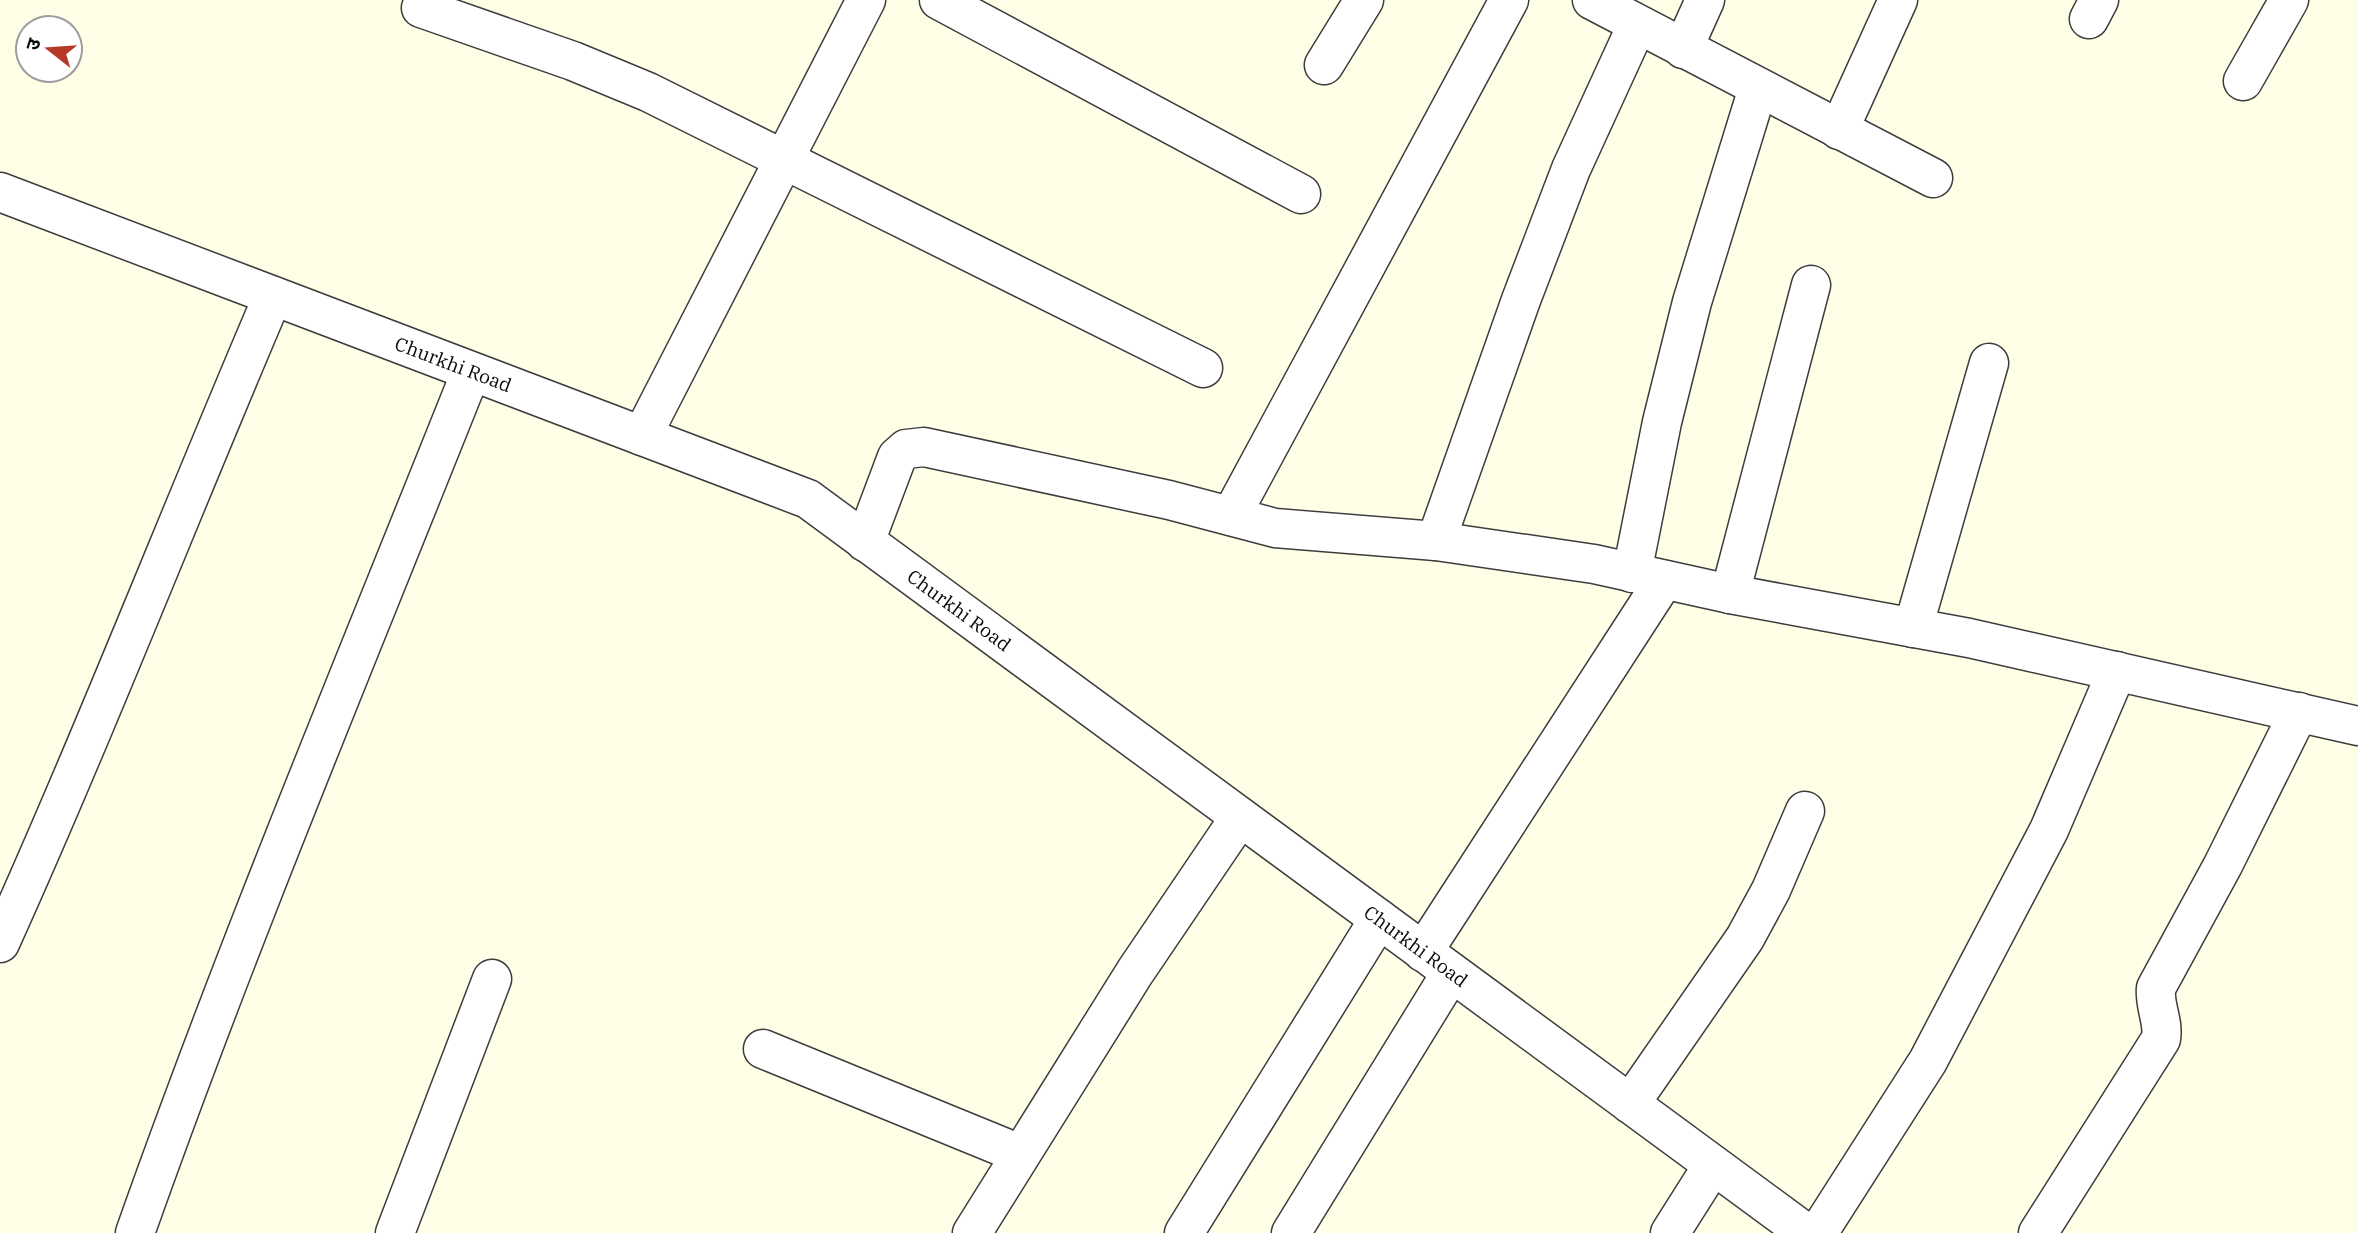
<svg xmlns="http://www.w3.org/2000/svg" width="2358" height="1233" font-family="'IBM Plex Serif','Noto Sans Devanagari',serif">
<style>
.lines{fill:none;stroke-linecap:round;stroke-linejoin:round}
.minor-casing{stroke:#3d3d3d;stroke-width:41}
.minor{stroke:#fff;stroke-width:38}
.labels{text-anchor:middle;stroke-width:7;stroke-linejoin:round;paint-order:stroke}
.street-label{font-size:19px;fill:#0a0a0a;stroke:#fff}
</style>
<rect width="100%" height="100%" fill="#fffee7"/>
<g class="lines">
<!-- minor casing -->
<g class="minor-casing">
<g id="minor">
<path d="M 939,0 L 1301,194"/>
<path d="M 1592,0 L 1933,178"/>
<path d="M 421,8 L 573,61 L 648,92 L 1203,368"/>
<path d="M 2089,19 L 2099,0"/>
<path d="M 1683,49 L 1705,0"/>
<path d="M 1324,65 L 1364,0"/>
<path d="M 2243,81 L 2289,0"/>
<path d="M 1839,130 L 1898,0"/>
<path id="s1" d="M 0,192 L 808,499 L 1806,1233"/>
<path d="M 642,436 L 866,0"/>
<path d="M 1231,516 L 1509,0"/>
<path d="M 1436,541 L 1521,300 L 1571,169 L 1637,25"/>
<path d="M 865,542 L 897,457 L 906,449 L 924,447 L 1169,500 L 1275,528 L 1436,541 L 1594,564 L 1730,594 L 1969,638 L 2358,726"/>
<path d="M 1632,573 L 1662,422 L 1692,302 L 1758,88"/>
<path d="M 1730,594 L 1811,285"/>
<path d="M 1913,628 L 1989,363"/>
<path d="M 0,943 C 96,730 181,511 273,296"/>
<path d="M 1423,952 L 1664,580"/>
<path d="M 763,1049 L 1020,1154"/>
<path d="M 1630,1104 L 1745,938 L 1771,890 L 1805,811"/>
<path d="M 135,1233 C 238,942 357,658 471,372"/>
<path d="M 395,1233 L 492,979"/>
<path d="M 972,1233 L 1135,972 L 1240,817"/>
<path d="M 1184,1233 L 1379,919"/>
<path d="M 1291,1233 L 1451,973"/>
<path d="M 1670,1233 L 1713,1165"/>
<path d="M 1818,1233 L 1928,1061 L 2049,830 L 2117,671"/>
<path d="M 2038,1233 L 2161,1039 C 2164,1021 2154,1006 2156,988 L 2223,865 L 2299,712"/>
</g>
</g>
<!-- minor -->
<use href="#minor" class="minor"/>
</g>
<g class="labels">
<!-- street labels -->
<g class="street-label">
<text dy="7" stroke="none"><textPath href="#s1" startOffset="485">Churkhi Road</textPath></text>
<text dy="7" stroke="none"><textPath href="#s1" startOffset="1052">Churkhi Road</textPath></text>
<text dy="7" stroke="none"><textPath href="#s1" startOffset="1619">Churkhi Road</textPath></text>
</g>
</g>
<!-- north arrow -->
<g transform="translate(49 49) rotate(287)"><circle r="33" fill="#ffffff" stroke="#9d9d9d" stroke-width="2"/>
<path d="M0-5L12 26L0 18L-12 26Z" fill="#b63826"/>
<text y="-10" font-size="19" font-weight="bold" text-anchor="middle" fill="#0a0a0a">उ</text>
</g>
</svg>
